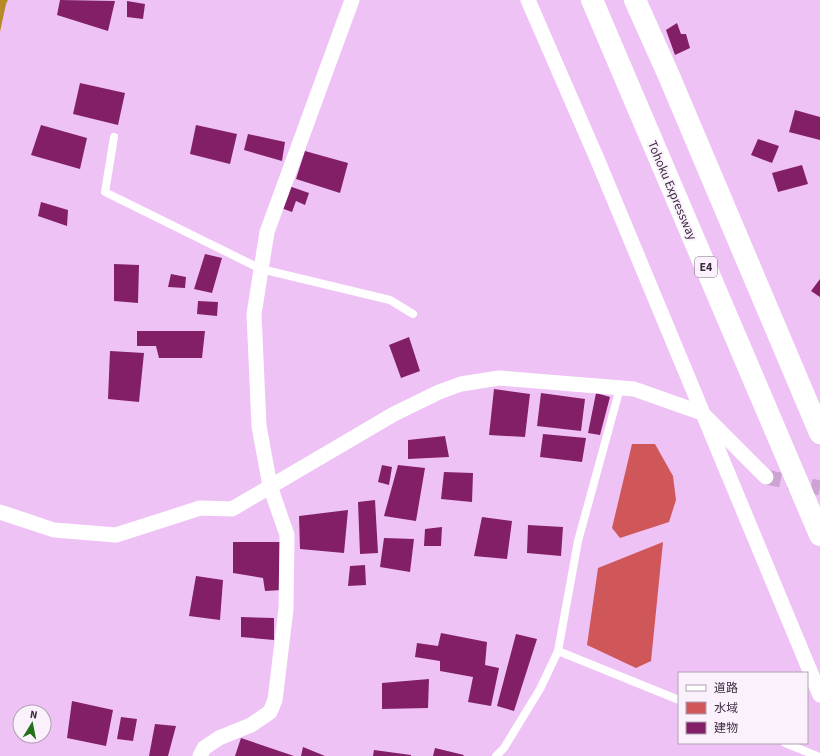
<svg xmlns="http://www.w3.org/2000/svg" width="820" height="756" font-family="'Source Sans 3','Noto Sans JP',sans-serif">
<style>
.forest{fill:#b78927}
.water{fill:#cf575a}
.building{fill:#821f66}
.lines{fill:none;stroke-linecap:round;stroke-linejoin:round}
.street-tunnel{stroke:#cba4d2;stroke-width:15;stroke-dasharray:15 8;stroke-linecap:butt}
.lane{stroke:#fff;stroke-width:8}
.street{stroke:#fff;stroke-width:15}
.highway{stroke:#fff;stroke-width:22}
.labels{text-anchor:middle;stroke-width:4;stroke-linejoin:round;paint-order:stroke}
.shield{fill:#fbf1fc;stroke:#766678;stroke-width:1}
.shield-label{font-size:12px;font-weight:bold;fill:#3d2b40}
.street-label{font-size:13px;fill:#3d2b40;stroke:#fbf1fc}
</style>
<rect width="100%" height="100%" fill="#efc2f6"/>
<!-- forest -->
<path class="forest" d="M 0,0 L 8,0 L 6,4 L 0,32 Z"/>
<!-- water -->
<path class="water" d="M 632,444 L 655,444 L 673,476 L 676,500 L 669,522 L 620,538 L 612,528 Z
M 663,542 L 651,661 L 636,668 L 587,645 L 598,568 Z"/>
<!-- building -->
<path class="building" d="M 60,0 L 115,1 L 108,31 L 57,15 Z
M 127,1 L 145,4 L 143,19 L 127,17 Z
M 677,23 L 681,34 L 686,34 L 690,48 L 675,55 L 666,30 Z
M 80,83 L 125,93 L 118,125 L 73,114 Z
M 795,110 L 820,117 L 820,140 L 789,132 Z
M 41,125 L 87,138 L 80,169 L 31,155 Z
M 196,125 L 237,134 L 230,164 L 190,154 Z
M 248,134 L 285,142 L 282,161 L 244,150 Z
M 758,139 L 779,146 L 772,163 L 751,155 Z
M 305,151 L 348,163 L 340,193 L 296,179 Z
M 802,165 L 808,184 L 778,192 L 772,173 Z
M 289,186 L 309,193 L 305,205 L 296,201 L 292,212 L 281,208 Z
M 41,202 L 68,210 L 67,226 L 38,216 Z
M 205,254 L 222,258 L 212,293 L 194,289 Z
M 114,264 L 139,265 L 138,303 L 114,301 Z
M 171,274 L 186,277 L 185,288 L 168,287 Z
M 820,279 L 820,297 L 811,291 Z
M 198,301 L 218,302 L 217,316 L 197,314 Z
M 137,331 L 205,331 L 202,358 L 159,358 L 156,346 L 137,346 Z
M 409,337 L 420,371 L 401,378 L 389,345 Z
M 110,351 L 144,353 L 139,402 L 108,399 Z
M 494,389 L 530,394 L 525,437 L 489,435 Z
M 541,393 L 585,399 L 581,431 L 537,426 Z
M 596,393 L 610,397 L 600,435 L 588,433 Z
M 543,434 L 586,438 L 582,462 L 540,457 Z
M 445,436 L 449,457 L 408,459 L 408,440 Z
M 382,465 L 392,467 L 389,485 L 378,482 Z
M 398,465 L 425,468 L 416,521 L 384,516 Z
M 444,472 L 473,473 L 472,502 L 441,499 Z
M 375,500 L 378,553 L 360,554 L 358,502 Z
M 348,510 L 344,553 L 300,549 L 299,516 Z
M 482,517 L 512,521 L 507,559 L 474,556 Z
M 528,525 L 563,527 L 561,556 L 527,553 Z
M 442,527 L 441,546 L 424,546 L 425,529 Z
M 384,538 L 414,539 L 410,572 L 380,567 Z
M 233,542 L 281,542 L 282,590 L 265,591 L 263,578 L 233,573 Z
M 365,565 L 366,585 L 348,586 L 350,566 Z
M 196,576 L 223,580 L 220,620 L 189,616 Z
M 241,617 L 274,618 L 274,640 L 241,637 Z
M 441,633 L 487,642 L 485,665 L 499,668 L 491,706 L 468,702 L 473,677 L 440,671 L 440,661 L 415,657 L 417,643 L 438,646 Z
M 516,634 L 537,639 L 514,711 L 497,706 Z
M 429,679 L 428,708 L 382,709 L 382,683 Z
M 72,701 L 113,710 L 106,746 L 67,738 Z
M 121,717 L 137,719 L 133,741 L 117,739 Z
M 155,724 L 176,726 L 168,756 L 149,756 Z
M 241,738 L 294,756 L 235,756 Z
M 303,747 L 325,756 L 301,756 Z
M 435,748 L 464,755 L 463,756 L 433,756 Z
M 374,750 L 411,755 L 411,756 L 373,756 Z"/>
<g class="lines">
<!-- street-tunnel -->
<path class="street-tunnel" d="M 766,477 L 820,488"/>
<!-- lane -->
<path class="lane" d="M 114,137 L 105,192 L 261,269 L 390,300 L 413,314
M 558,651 L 679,700
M 785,743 L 817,756
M 496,756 L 504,748 L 540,689 L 558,651 L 578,541 L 620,388"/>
<!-- street -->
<path class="street" d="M 528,0 L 598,161 L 820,695
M 0,512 L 54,530 L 116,535 L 200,508 L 232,509 L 394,414 L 439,392 L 461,384 L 499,378 L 634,389 L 702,413 L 766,477
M 200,756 L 204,748 L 219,738 L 251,725 L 270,712 L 275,700 L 286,609 L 287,535 L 270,486 L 259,426 L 254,314 L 267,232 L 352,0"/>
<!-- highway -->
<path class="highway" d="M 592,0 L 820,535
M 635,0 L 669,76 L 820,433"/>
</g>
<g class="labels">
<!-- shield labels -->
<rect class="shield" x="695" y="257" width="22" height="20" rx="3"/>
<g class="shield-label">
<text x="706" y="271">E4</text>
</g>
<!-- street labels -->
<g class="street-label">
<text transform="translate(673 190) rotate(67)" y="5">Tohoku Expressway</text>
</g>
</g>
<!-- legend -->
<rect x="678" y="672" width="130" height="72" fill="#fbf1fc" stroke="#afa2b1"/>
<rect x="686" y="685" width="20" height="6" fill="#ffffff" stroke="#afa2b1"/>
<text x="714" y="692" font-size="12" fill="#3d2b40">道路</text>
<rect x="686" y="702" width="20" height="12" fill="#cf575a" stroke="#afa2b1"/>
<text x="714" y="712" font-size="12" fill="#3d2b40">水域</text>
<rect x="686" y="722" width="20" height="12" fill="#821f66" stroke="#afa2b1"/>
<text x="714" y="732" font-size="12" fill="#3d2b40">建物</text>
<!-- north arrow -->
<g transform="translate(32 724) rotate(10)"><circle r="19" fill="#fbf1fc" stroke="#afa2b1"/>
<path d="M0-3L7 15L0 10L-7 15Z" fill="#227118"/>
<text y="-6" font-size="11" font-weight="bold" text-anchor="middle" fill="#3d2b40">N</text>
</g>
</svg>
